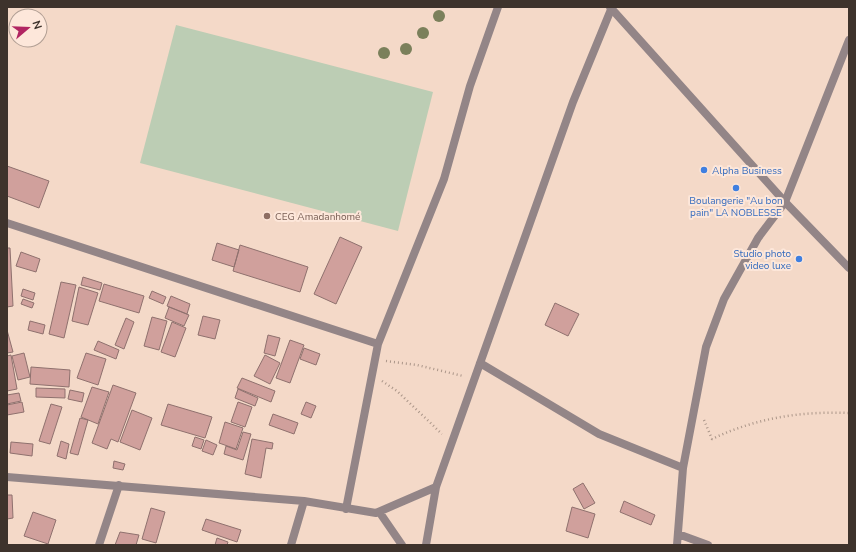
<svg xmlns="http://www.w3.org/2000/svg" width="856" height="552" font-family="'Nunito Sans',sans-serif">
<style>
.green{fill:#bccdb4}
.building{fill:#d0a09c;stroke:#8f716e}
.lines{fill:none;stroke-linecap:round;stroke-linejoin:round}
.path{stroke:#ab9689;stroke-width:2.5;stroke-dasharray:1 3;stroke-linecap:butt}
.minor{stroke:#938587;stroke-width:8}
.tertiary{stroke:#938587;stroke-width:8}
.tree{fill:#7b805b}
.shop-dot{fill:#3f7fe0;stroke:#fde7da;stroke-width:1.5}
.education-dot{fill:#8d6e63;stroke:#fde7da;stroke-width:1.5}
.labels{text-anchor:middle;stroke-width:4;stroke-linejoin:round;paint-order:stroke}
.shop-label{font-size:10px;fill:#366cbe;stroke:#fde7da;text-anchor:start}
.education-label{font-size:10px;fill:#785e54;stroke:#fde7da;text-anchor:start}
</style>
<rect width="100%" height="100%" fill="#f4d9c8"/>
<!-- green -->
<path class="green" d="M 176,25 L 433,92 L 398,231 L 140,163 Z"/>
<!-- building -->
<path class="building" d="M 7,166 L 49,181 L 39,208 L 7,196 Z
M 340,237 L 362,247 L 336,304 L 314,294 Z
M 217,243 L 239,250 L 234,267 L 212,260 Z
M 240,245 L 308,267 L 300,292 L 233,271 Z
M 7,248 L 10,248 L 13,306 L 7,307 Z
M 21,252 L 40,259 L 36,272 L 16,266 Z
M 83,277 L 102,283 L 100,290 L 81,285 Z
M 61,282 L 76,285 L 64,338 L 49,334 Z
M 104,284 L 144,296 L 139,313 L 99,301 Z
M 79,287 L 98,293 L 88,325 L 72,321 Z
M 23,289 L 35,293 L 33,300 L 21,296 Z
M 152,291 L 166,297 L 163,304 L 149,298 Z
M 171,296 L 190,304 L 187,314 L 167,306 Z
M 23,299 L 34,303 L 32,308 L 21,304 Z
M 555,303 L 579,314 L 568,336 L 545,325 Z
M 169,307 L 189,315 L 184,326 L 165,318 Z
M 203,316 L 220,320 L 215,339 L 198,335 Z
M 152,317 L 167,321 L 159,350 L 144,346 Z
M 126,318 L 134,322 L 124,349 L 115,345 Z
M 30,321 L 45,325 L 43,334 L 28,330 Z
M 172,322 L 186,328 L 175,357 L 161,352 Z
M 7,330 L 13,352 L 7,353 Z
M 268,335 L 280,338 L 275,356 L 264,353 Z
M 290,340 L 304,345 L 290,383 L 276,378 Z
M 98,341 L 119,350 L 116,359 L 94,350 Z
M 304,348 L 320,354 L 316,365 L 300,359 Z
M 24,353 L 30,377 L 18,380 L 12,356 Z
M 86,353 L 106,359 L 98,385 L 77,378 Z
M 11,355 L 17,389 L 7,391 L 7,356 Z
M 265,355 L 280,363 L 270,384 L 254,376 Z
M 31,367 L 70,370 L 69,387 L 30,384 Z
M 242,378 L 275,391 L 271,402 L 237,388 Z
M 113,385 L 136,393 L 118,442 L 111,439 L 107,449 L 92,443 Z
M 92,387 L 109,392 L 98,424 L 81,417 Z
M 36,388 L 65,389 L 65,398 L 36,397 Z
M 238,389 L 258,398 L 255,406 L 235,398 Z
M 70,390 L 84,393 L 82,402 L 68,399 Z
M 19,393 L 21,401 L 7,404 L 7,395 Z
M 22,402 L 24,412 L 7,415 L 7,405 Z
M 238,402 L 252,407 L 245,427 L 231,422 Z
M 306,402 L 316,406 L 311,418 L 301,414 Z
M 51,404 L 62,407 L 50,444 L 39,441 Z
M 168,404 L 212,417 L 205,438 L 161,425 Z
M 132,410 L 152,418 L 140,450 L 120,442 Z
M 273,414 L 298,423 L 294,434 L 269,425 Z
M 80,418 L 88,420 L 78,455 L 70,453 Z
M 225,422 L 243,428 L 236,449 L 219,443 Z
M 243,432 L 251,434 L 243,460 L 224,454 L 226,446 L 237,450 Z
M 195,437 L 204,440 L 201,449 L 192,446 Z
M 252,439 L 273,443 L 272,449 L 266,448 L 261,478 L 245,474 Z
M 206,440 L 217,445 L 213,455 L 202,451 Z
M 61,441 L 69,444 L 66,459 L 57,456 Z
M 11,442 L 33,444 L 32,456 L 10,453 Z
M 114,461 L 125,464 L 123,470 L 113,468 Z
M 583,483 L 595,503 L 584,509 L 573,489 Z
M 7,495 L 12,495 L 13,518 L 7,519 Z
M 624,501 L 655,515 L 651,525 L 620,512 Z
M 572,507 L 595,514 L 588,538 L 566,531 Z
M 151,508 L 165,512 L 156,543 L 142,539 Z
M 33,512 L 56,520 L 48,544 L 24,536 Z
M 206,519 L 241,530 L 237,542 L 202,530 Z
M 120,532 L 139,535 L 136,545 L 115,545 Z
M 217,538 L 228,542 L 227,545 L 215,545 Z"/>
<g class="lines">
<!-- path -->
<path class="path" d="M 386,361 L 417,365 L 463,376
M 382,381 L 397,391 L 442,434
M 704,420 L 712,439 C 756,418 801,411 849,413"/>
<!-- minor -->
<path class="minor" d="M 7,223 L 378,344
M 480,363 L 599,434 L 683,468
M 7,477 L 304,501 L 376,513 L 436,487
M 346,509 L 378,344 L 444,179 L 470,86 L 498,7
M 380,513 L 402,545
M 678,534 L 708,545
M 99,545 L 119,485
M 291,545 L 304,501
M 426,545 L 436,487 L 573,102 L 612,7
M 677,545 L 683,468 L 706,347 L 724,299 L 758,238 L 785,202 L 849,40"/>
<!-- tertiary -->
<path class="tertiary" d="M 610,7 L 785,202 L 849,268"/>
</g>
<!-- trees -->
<g class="tree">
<circle cx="439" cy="16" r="6"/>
<circle cx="423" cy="33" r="6"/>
<circle cx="406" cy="49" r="6"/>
<circle cx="384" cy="53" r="6"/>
</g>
<!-- markers -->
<g class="shop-dot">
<circle cx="704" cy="170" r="4"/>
<circle cx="736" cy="188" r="4"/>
<circle cx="799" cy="259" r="4"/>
</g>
<circle class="education-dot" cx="267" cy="216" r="4"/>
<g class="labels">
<!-- shop labels -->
<g class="shop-label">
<text x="712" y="174">Alpha Business</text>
<text x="736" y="204" text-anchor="middle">Boulangerie "Au bon<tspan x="736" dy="12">pain" LA NOBLESSE</tspan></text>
<text x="791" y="257" text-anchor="end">Studio photo<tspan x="791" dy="12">video luxe</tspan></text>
</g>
<!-- education labels -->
<g class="education-label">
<text x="275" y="220">CEG Amadanhomé</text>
</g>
</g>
<!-- border -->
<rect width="856" height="552" fill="none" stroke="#3e332c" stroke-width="16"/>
<!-- north arrow -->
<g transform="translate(28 28) rotate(71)"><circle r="19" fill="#fde7da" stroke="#b19f94"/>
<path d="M0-3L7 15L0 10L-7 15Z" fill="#b12562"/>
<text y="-6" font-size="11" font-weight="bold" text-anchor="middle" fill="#3e332c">N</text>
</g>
</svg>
